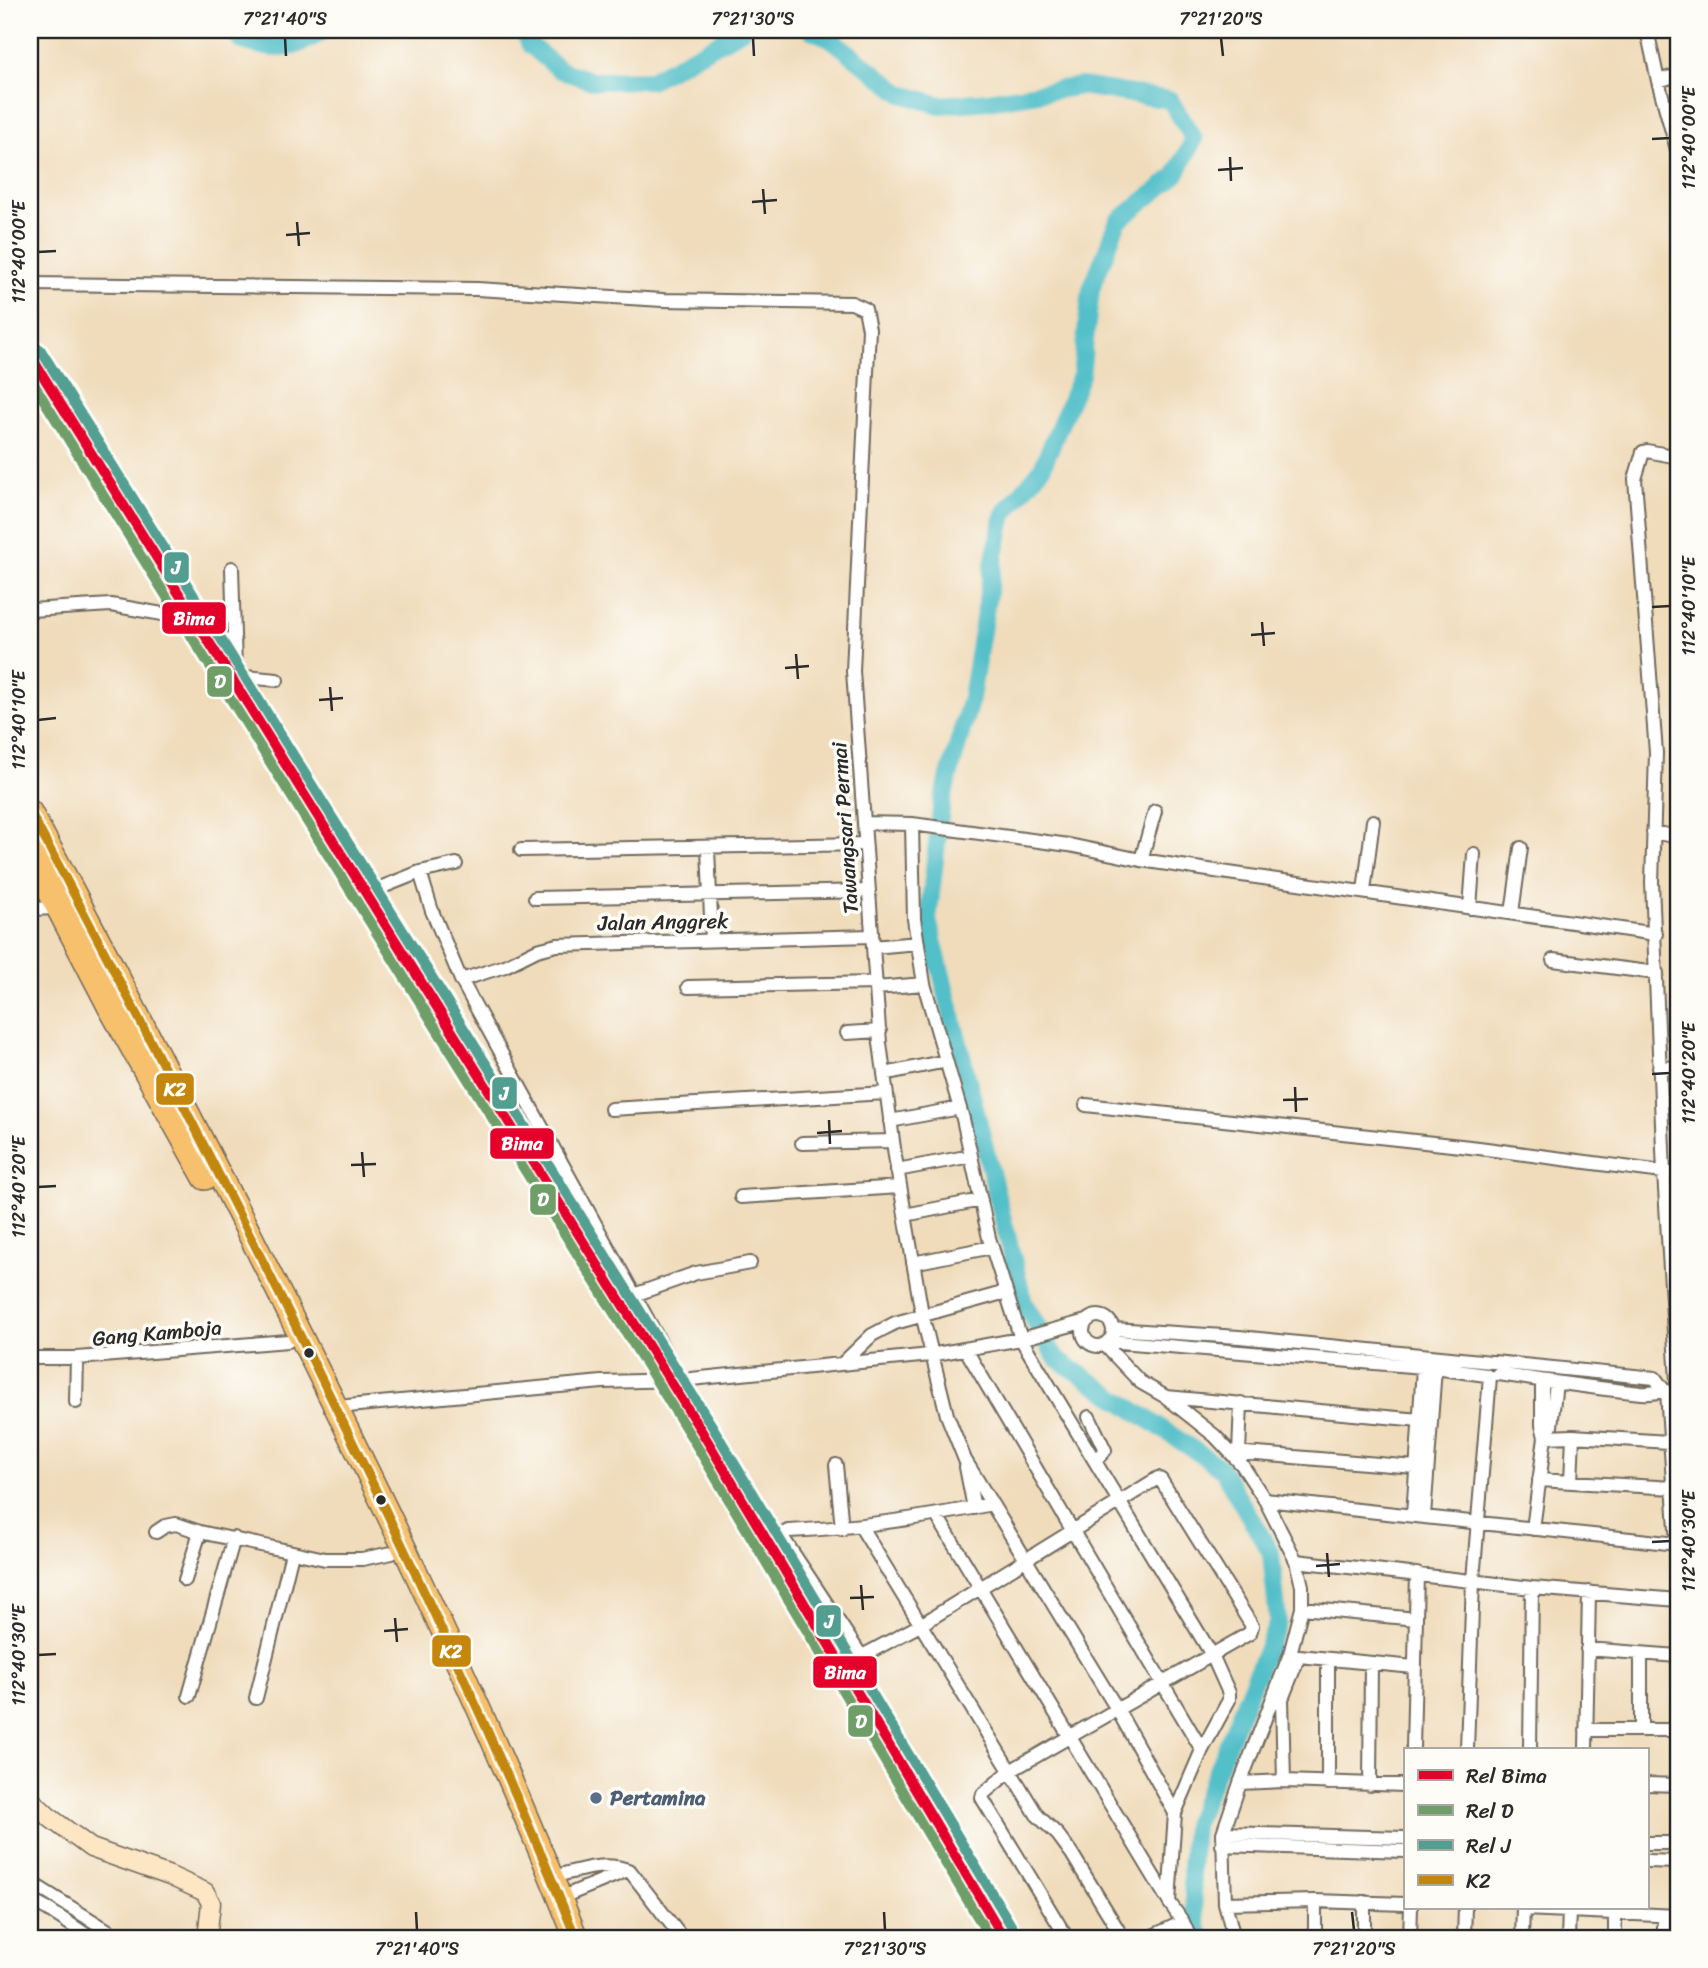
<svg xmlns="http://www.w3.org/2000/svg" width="1708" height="1968" font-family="Sriracha,sans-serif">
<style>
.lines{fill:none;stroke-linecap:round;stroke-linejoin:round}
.river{stroke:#52bfc9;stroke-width:18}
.street-casing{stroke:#70695d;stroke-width:16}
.secondary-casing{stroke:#70695d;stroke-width:21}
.highway-casing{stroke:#70695d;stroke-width:26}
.street{stroke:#fff;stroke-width:12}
.secondary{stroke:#fce6c4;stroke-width:18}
.highway{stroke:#f7c06c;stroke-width:23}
.bus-1-casing{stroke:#fdfcf7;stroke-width:14}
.bus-1{stroke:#c4870b;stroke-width:9}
.rail-1-casing{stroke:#fdfcf7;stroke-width:16}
.rail-2-casing{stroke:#fdfcf7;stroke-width:16}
.rail-3-casing{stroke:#fdfcf7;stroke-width:16}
.rail-1{stroke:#e4002b;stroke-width:10}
.rail-2{stroke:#6f9e68;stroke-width:10}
.rail-3{stroke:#529f92;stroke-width:10}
.ticks{fill:none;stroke:#2b2b2b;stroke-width:2.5}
.bus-dot{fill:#2b2b2b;stroke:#fdfcf7;stroke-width:2.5}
.service-dot{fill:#5c6f8a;stroke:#fdfcf7;stroke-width:2.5}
.labels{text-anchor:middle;stroke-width:7;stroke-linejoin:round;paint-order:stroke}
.street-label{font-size:21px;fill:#2b2b2b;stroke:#fdfcf7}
.service-label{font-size:21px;font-weight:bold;fill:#4e5e75;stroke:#fdfcf7;text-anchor:start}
.line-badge{stroke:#fdfcf7;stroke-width:2.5}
.badge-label{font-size:19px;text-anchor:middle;font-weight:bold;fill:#fff}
.neatline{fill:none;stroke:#2b2b2b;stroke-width:2.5}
.ticks-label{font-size:18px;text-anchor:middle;fill:#2b2b2b}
</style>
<rect width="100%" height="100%" fill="#fdfcf7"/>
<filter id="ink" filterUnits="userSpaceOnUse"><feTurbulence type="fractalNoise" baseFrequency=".0143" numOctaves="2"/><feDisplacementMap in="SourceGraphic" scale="14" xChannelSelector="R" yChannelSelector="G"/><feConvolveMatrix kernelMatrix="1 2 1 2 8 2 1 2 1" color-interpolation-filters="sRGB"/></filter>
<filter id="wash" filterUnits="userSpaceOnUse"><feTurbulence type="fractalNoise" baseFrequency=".00686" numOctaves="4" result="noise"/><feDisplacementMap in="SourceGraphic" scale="28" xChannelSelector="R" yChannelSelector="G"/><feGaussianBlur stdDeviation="1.57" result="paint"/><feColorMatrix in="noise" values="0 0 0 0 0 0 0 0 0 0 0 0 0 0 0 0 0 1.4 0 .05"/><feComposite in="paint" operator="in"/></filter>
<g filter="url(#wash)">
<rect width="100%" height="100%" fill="#f0dcbb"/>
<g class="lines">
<!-- river -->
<path class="river" d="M 234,30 L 240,40 C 276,52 293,52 324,30
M 523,30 L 530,45 L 560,70 L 592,81 L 651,80 L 742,30
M 811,30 L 830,38 L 902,94 L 940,105 L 988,101 L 1081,86 L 1170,100 L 1194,139 L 1175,176 L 1118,221 L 1091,289 L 1081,375 L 1042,468 L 1004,514 L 993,564 L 971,698 L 942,801 L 928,920 L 1024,1303 L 1056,1358 L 1221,1468 L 1271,1553 L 1278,1622 L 1194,1825 L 1191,1869 L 1195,1918 L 1202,1938"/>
</g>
</g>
<g filter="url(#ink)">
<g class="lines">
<!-- street casing -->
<g class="street-casing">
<path id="street" d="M 1647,30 L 1658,81 L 1678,153
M 1658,81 L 1678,75
M 30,284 L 477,289 L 663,300 L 852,303 L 865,309 L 869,329 L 853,671 L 880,1043 L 895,1156 L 922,1314 L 947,1415 L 965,1460 L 1117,1709 L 1175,1813 L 1169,1902 L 1183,1922 L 1190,1938
M 1678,457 L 1647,451 L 1643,452 L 1635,479 L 1656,753 L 1652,882 L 1664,1173 L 1678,1397
M 232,568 L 235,669 L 238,684 L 291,761 L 369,889 L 375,890 L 420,872 L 456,864
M 30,610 L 111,605 L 168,615
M 236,676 L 277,680
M 865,823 L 912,824 L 914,919 L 924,984 L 963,1119 L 989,1238 L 1021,1339 L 1212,1655 L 1229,1693 L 1229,1700 L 1202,1750 L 1175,1813
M 912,824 L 1069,845 L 1141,860 L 1242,875 L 1656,934
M 1653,832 L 1678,837
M 708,849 L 712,940
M 521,850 L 865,844
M 1141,860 L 1155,811
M 420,872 L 432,911 L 461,980 L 681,1380
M 1364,891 L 1373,821
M 535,898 L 869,891
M 1470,908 L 1474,854
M 30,909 L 58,908
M 1512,913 L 1521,848
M 873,947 L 918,943
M 1553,960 L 1657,973
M 461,980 L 505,966 L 537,950 L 557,945 L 872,936
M 688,987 L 876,983
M 876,988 L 924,984
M 847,1033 L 880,1031
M 1659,1067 L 1678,1068
M 884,1074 L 946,1061
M 1086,1105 L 1479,1148 L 1678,1174
M 611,1109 L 886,1093
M 890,1121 L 960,1108
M 802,1143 L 893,1141
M 897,1170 L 971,1156
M 741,1197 L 900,1187
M 905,1215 L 981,1200
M 913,1263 L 992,1247
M 634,1295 L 696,1273 L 750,1263
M1083 1331a15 15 0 1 1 30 0a15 15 0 1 1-30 0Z
M 1113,1329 L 1239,1337 L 1491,1362
M 1108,1341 L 1435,1368 L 1486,1375
M 1104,1344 L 1140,1382 L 1166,1397 L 1431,1421
M 966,1350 L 1202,1750
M 30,1358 L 77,1358 L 288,1341
M 1494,1362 L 1655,1378 L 1663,1389
M 843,1363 L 872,1335 L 895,1323 L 1006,1292
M 1498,1374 C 1546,1381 1593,1388 1641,1393 C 1655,1394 1660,1390 1674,1392
M 1166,1397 L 1215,1436 L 1242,1465 L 1265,1500 L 1296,1561 L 1302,1586 L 1302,1608 L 1290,1654 L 1240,1783 L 1223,1833 L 1225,1903 L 1234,1938
M 76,1402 L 77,1358
M 337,1407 L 602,1382 L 681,1380 L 930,1355 L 1021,1339 L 1086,1321
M 1089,1417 L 1105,1450 L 1095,1461
M 1545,1432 L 1551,1426 L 1556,1383
M 1545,1437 L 1573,1436 L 1669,1442
M 1233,1452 L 1427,1468
M 1239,1452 L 1241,1403
M 836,1465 L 842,1529
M 966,1467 L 974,1508
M 1539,1480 L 1673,1488
M 1571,1482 L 1573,1436
M 1265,1500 L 1677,1544 L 1667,1391
M 992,1504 C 924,1518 857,1528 788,1531 L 784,1533 L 783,1538 L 860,1654 L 864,1655 L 922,1624 L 1158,1478 L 1161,1480 L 1252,1626 L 1250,1633 L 1010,1771 L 983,1794 L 982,1798 L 1067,1938
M 1413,1515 L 1423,1368
M 937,1516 L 1169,1902
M 1424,1516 L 1435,1368
M 861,1527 L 1037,1815 L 1058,1835 L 1072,1854 L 1123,1938
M 1533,1529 L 1545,1437 L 1542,1425 L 1542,1381
M 156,1532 L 165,1526 L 176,1524 L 200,1532 L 325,1559 L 362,1559 L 392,1553
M 1296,1561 L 1532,1588 L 1678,1600
M 185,1580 L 200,1532
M 1302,1608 L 1416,1619
M 1587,1649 L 1678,1656
M 1328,1659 L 1328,1783
M 189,1696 L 234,1538
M 256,1698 L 292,1553
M 1586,1730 L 1678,1730
M 1641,1730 L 1641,1654
M 1413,1749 L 1417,1574
M 1467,1749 L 1473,1580 L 1490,1377
M 1530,1749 L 1532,1588
M 1586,1749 L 1589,1592
M 1284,1781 L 1282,1699 L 1299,1656 L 1414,1667
M 1240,1783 L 1284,1781 L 1405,1785
M 1647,1784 L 1678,1785
M 1370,1785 L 1371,1663
M 1223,1833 L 1405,1838
M 1647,1843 L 1678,1843
M 1222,1845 L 1405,1851
M 1647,1861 L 1678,1862
M 552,1877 C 578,1871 604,1860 630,1871 L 682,1938
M 30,1882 L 120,1938
M 560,1898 L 628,1870
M 30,1900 L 49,1910 L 91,1938
M 1225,1903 L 1315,1901 L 1405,1904
M 1523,1909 L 1569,1911 L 1568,1938
M 1569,1911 L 1678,1916
M 1148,1938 L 1183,1922
M 1315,1938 L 1315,1901
M 1364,1938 L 1364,1902
M 1410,1938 L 1411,1907
M 1464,1938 L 1465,1907
M 1522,1938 L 1523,1907
M 1615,1938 L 1615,1913
M 1664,1938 L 1664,1916"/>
</g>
<!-- secondary casing -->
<g class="secondary-casing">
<path id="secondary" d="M 30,1799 L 49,1817 L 91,1848 L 170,1876 L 205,1892 L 211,1903 L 207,1938"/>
</g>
<!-- highway casing -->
<g class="highway-casing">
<path id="highway" d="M 30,812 C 105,948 174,1087 245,1225 C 363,1459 479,1694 576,1938
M 30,854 L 110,1008 L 205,1178"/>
</g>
<!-- street -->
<use href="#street" class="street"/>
<!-- secondary -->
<use href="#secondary" class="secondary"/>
<!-- highway -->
<use href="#highway" class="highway"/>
<!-- bus-1 casing -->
<g class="bus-1-casing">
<path id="bus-1" d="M 30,812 C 95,932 157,1053 219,1175 C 347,1425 470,1678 576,1938"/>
</g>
<!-- bus-1 -->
<use href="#bus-1" class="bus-1"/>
<!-- rail-1 casing -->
<g class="rail-1-casing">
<path id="rail-1" d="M 30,355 L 702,1432 L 1004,1938"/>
</g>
<!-- rail-2 casing -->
<g class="rail-2-casing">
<path id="rail-2" d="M 30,378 L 692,1438 L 990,1938"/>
</g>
<!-- rail-3 casing -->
<g class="rail-3-casing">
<path id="rail-3" d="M 40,349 L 712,1426 L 1015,1932"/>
</g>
<!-- rail-1 -->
<use href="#rail-1" class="rail-1"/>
<!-- rail-2 -->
<use href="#rail-2" class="rail-2"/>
<!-- rail-3 -->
<use href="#rail-3" class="rail-3"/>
</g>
</g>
<!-- ticks -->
<path class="ticks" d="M 285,38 L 286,56M 753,38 L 754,56M 1221,38 L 1223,56M 1652,139 L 1670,138M 1230,157 L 1231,181M 1218,170 L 1243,168M 763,189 L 765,214M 752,202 L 777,200M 297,222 L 299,246M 286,235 L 310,233M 38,252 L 56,251M 1652,607 L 1670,606M 1262,622 L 1264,646M 1251,635 L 1275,633M 796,654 L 798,679M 785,668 L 809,666M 330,687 L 332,711M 319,700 L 343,698M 38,720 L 56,718M 1652,1074 L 1670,1073M 1295,1087 L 1296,1112M 1283,1100 L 1308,1099M 829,1120 L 830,1144M 817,1133 L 842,1131M 362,1152 L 364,1177M 351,1165 L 376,1164M 38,1187 L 56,1186M 1652,1542 L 1670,1541M 1327,1553 L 1329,1577M 1316,1566 L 1340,1564M 861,1585 L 863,1610M 850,1598 L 874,1597M 395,1618 L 397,1642M 384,1631 L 408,1629M 38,1655 L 56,1654M 416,1912 L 417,1930M 884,1912 L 885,1930M 1352,1912 L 1354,1930"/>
<!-- markers -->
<g class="bus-dot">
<circle cx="309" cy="1353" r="6"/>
<circle cx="381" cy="1500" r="6"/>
</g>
<circle class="service-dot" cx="596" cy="1798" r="7"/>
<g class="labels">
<!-- street labels -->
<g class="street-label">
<text transform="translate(845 828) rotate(-94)" y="7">Tawangsari Permai</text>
<text transform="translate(663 922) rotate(-1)" y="7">Jalan Anggrek</text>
<text transform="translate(157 1333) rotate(-5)" y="7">Gang Kamboja</text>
</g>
<!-- service labels -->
<g class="service-label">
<text x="610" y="1805">Pertamina</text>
</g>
</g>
<g class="line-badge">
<rect x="163" y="551" width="27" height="33" rx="7" fill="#529f92"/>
<rect x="161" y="601" width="66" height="34" rx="7" fill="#e4002b"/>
<rect x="206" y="665" width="27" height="33" rx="7" fill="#6f9e68"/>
<rect x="155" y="1072" width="40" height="34" rx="7" fill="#c4870b"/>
<rect x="491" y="1076" width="27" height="34" rx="7" fill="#529f92"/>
<rect x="489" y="1127" width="66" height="33" rx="7" fill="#e4002b"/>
<rect x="529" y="1183" width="28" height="33" rx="7" fill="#6f9e68"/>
<rect x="815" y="1604" width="27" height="34" rx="7" fill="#529f92"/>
<rect x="431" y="1634" width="41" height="34" rx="7" fill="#c4870b"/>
<rect x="812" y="1655" width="66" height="34" rx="7" fill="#e4002b"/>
<rect x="847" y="1704" width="27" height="34" rx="7" fill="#6f9e68"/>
</g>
<g class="badge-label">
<text x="176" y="574">J</text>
<text x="194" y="625">Bima</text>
<text x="220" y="688">D</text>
<text x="175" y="1096">K2</text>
<text x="504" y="1100">J</text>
<text x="522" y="1150">Bima</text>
<text x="543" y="1206">D</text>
<text x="829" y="1628">J</text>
<text x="451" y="1658">K2</text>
<text x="845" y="1679">Bima</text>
<text x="861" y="1728">D</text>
</g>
<!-- margin -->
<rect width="1708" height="1968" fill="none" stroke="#fdfcf7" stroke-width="77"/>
<!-- legend -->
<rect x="1404" y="1748" width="245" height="161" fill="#fdfcf7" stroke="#a9a8a5" stroke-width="2"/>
<rect x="1418" y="1770" width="35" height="10" fill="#e4002b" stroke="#a9a8a5" stroke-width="2"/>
<text x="1466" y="1783" font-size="21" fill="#2b2b2b">Rel Bima</text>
<rect x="1418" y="1805" width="35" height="10" fill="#6f9e68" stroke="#a9a8a5" stroke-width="2"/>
<text x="1466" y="1818" font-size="21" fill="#2b2b2b">Rel D</text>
<rect x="1418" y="1840" width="35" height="10" fill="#529f92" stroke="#a9a8a5" stroke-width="2"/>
<text x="1466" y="1853" font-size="21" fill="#2b2b2b">Rel J</text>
<rect x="1418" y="1875" width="35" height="10" fill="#c4870b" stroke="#a9a8a5" stroke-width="2"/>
<text x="1466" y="1888" font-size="21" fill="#2b2b2b">K2</text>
<rect x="38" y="38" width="1632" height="1892" class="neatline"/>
<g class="ticks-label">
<text x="285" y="25">7°21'40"S</text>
<text x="753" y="25">7°21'30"S</text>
<text x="1221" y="25">7°21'20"S</text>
<text transform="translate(1689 138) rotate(-90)" y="6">112°40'00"E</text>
<text transform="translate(19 252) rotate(-90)" y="6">112°40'00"E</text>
<text transform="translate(1689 606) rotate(-90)" y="6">112°40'10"E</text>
<text transform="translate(19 720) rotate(-90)" y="6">112°40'10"E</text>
<text transform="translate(1689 1073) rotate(-90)" y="6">112°40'20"E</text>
<text transform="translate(19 1187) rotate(-90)" y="6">112°40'20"E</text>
<text transform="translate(1689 1541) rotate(-90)" y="6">112°40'30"E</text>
<text transform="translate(19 1655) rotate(-90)" y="6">112°40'30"E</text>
<text x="417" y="1955">7°21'40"S</text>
<text x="885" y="1955">7°21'30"S</text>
<text x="1354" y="1955">7°21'20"S</text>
</g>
</svg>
